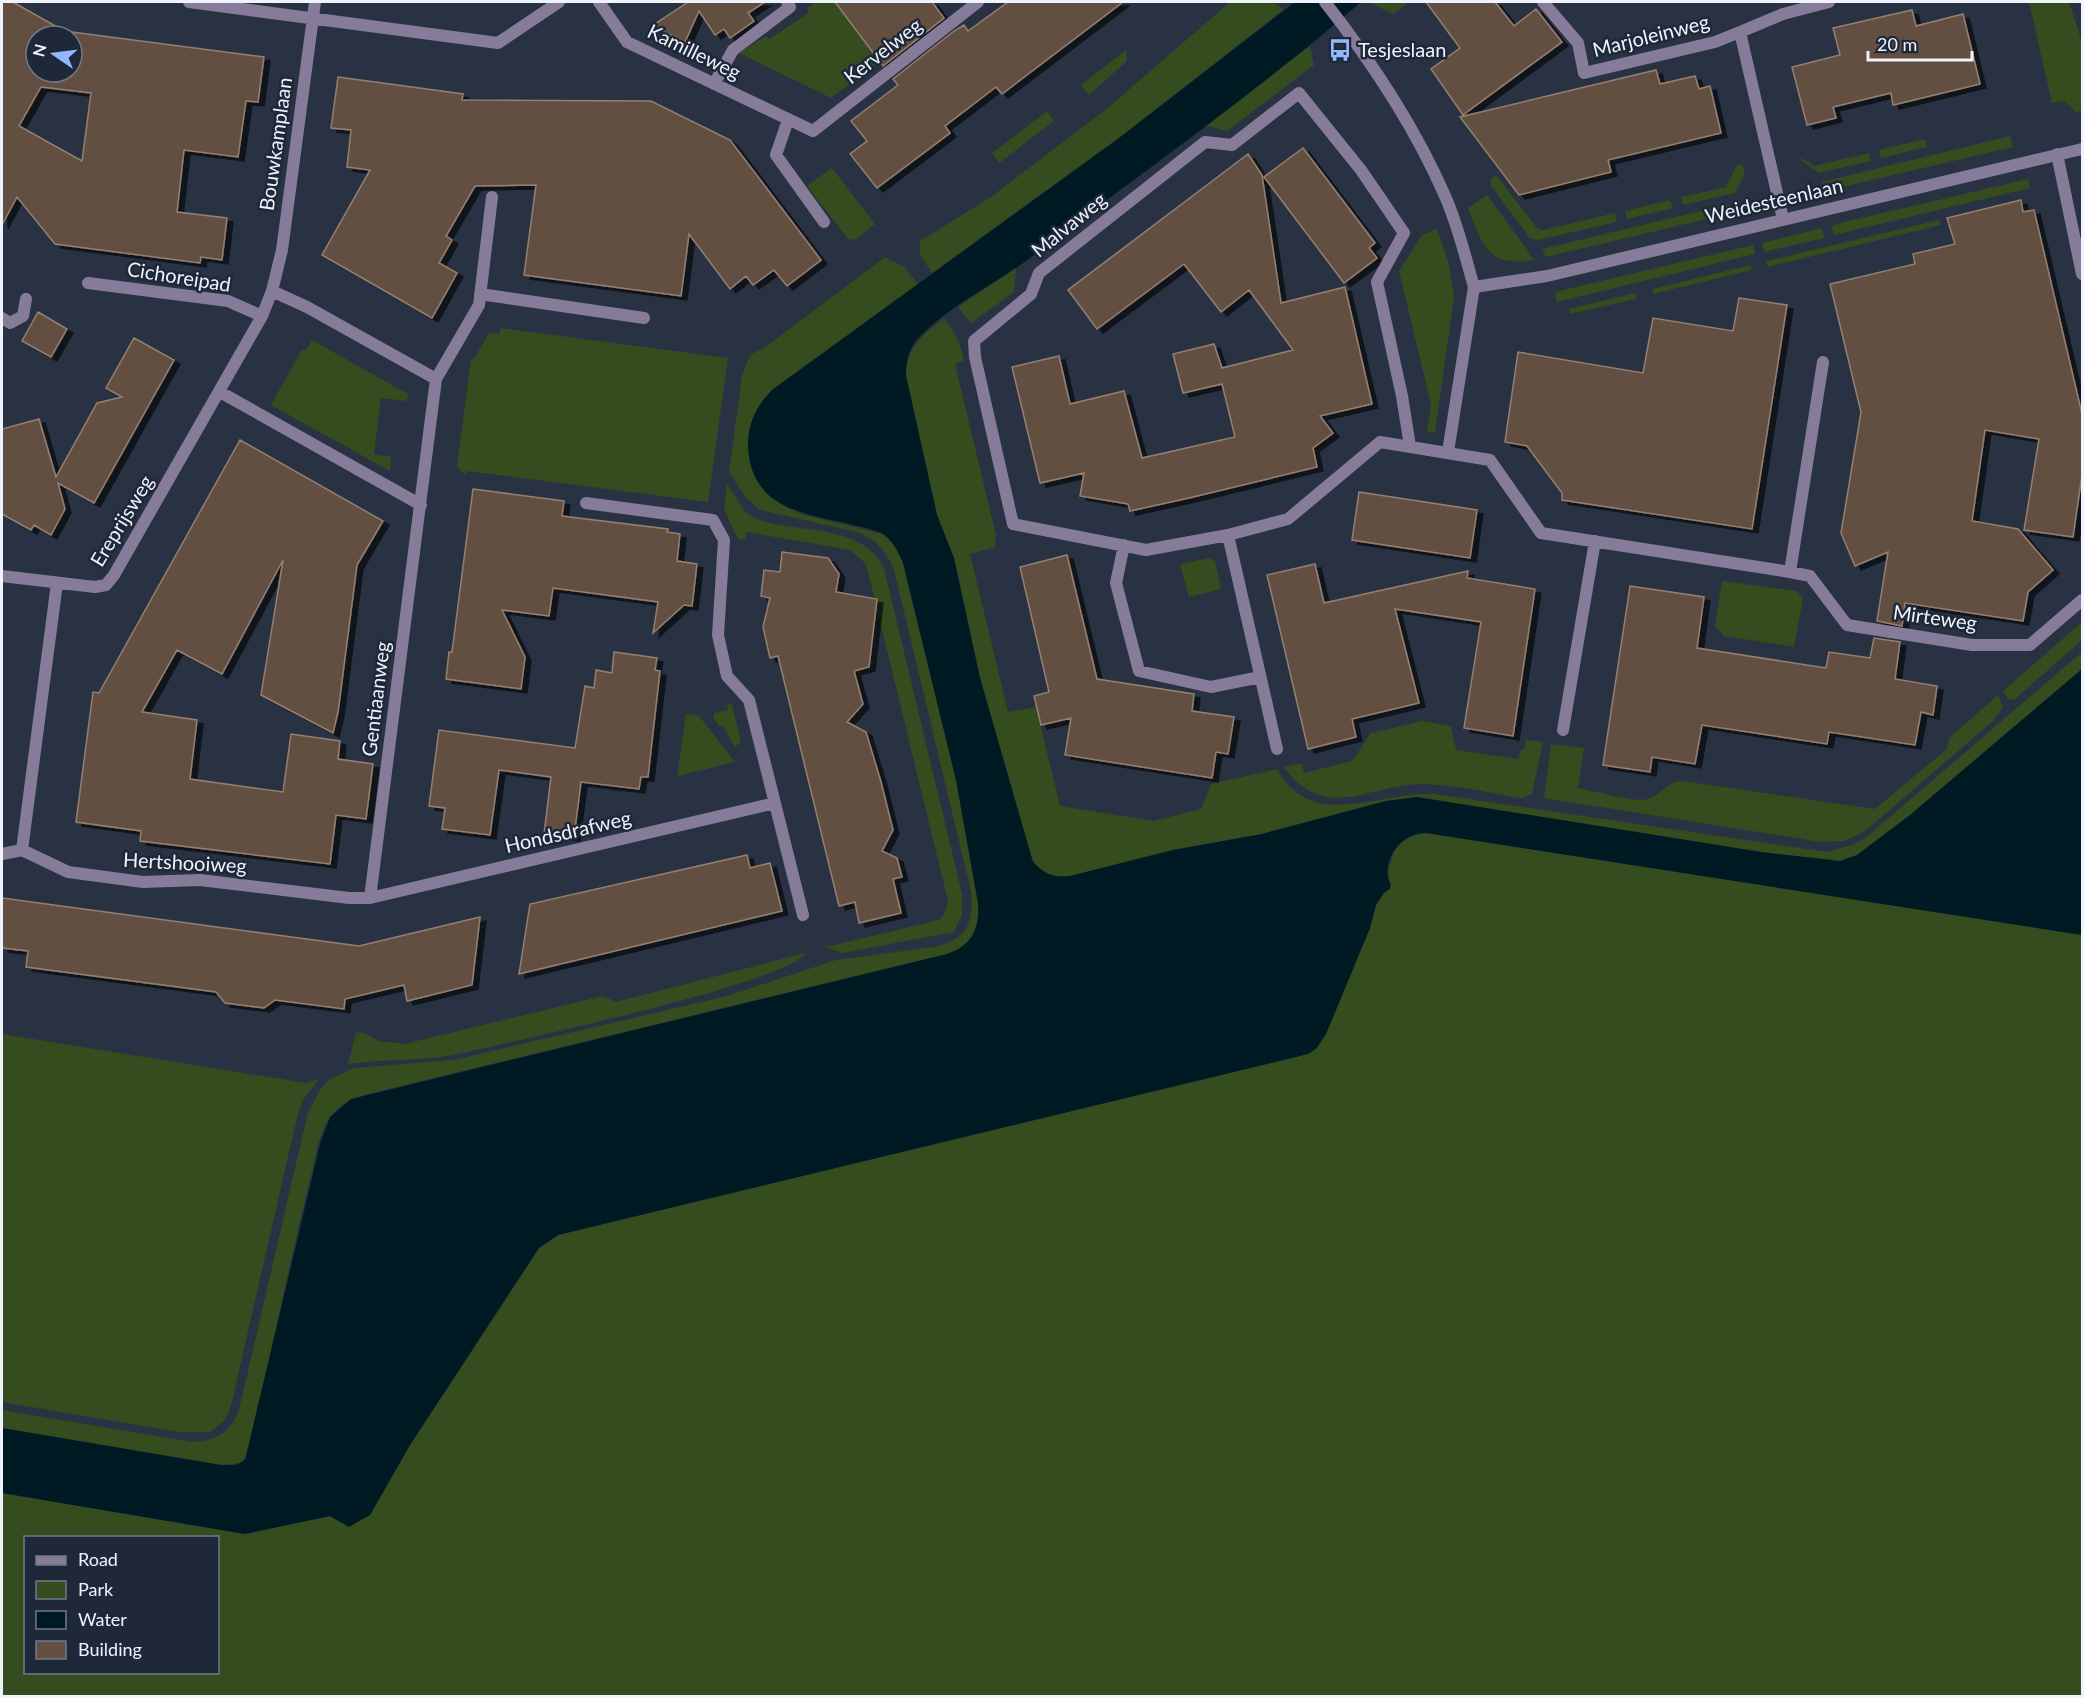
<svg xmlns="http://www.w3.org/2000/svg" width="2084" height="1698" font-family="Lato,sans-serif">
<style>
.green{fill:#354c1f;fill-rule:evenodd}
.water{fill:#001a23}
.building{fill:#635042;stroke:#947f70;stroke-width:1.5;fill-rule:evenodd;filter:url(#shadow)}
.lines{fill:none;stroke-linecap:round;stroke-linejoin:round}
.minor{stroke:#867c9a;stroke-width:12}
.tertiary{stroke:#867c9a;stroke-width:12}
.labels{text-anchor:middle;stroke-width:5;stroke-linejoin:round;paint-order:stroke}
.street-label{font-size:20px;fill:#eff3fd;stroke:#1f2839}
.poi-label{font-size:20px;fill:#eff3fd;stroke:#1f2839;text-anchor:start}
</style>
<defs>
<filter id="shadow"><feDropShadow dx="6" dy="4" stdDeviation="0" flood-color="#0009"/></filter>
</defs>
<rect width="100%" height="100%" fill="#293243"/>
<!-- green -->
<path class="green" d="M 817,2 L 835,2 L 877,58 L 875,65 L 831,98 L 739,53 L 766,36 L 769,39 L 809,13 L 807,8 Z
M 1230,2 L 1271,2 L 1284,9 L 1119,138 L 932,273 L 920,255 L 920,241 L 991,197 L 1110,106 Z
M 1368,2 L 1409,2 L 1393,14 Z
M 2029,2 L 2069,2 L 2082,42 L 2082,111 L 2076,112 L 2064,101 L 2052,103 Z
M 1310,46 L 1314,65 L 1227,131 L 1204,125 Z
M 1126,50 L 1127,61 L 1089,95 L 1081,85 Z
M 1047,111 L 1054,121 L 999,163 L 992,153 Z
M 2010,136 L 2013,147 L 1825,191 L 1822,182 Z
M 1925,139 L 1927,147 L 1881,158 L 1879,150 Z
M 1869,153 L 1871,161 L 1819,173 L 1802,161 L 1801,157 L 1814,166 Z
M 1742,164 L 1745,174 L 1735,193 L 1683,205 L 1681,197 L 1726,187 L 1737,165 Z
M 832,168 L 875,224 L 855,240 L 848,239 L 807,186 Z
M 1496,175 L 1537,228 L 1543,230 L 1615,213 L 1617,222 L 1538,240 L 1530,238 L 1491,186 L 1491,179 Z
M 2028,179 L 2030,188 L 1834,235 L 1831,226 L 1840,223 Z
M 1487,195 L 1528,251 L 1534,260 C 1488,268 1483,246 1468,208 Z
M 1670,200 L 1673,208 L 1627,219 L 1625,211 Z
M 1730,204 L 1732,213 L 1546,257 L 1542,249 Z
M 1939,220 L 1941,225 L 1768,267 L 1766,261 Z
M 1822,228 L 1824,238 L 1764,252 L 1762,243 Z
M 1437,229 L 1448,261 L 1454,297 L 1435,433 L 1427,432 L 1431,405 L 1399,271 L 1422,235 Z
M 1753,245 L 1755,254 L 1557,302 L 1555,292 Z
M 885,257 L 904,267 L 918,284 L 772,390 L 751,423 L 748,444 L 756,478 L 767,493 L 800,514 L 883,534 L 896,547 L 903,563 L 956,780 L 978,903 C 980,928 972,946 947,954 L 376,1092 C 357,1097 342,1101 330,1118 C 317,1135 315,1163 309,1183 C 292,1253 277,1323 262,1394 C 258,1411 253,1452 241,1463 L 221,1465 L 2,1428 L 2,1410 L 192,1442 C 216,1441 230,1433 239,1410 L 308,1112 L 320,1090 L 329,1080 L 354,1068 L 454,1060 L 727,996 L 836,960 L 934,947 C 968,938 973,925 971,891 L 894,570 C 886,551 877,540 857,532 L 760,510 L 746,498 L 729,472 L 742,375 L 750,355 L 765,347 Z
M 1751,265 L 1752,270 L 1653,294 L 1652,289 Z
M 1016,268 L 1014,292 L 971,323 L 958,307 Z
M 1635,293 L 1636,299 L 1570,314 L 1569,309 Z
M 944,318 L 959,341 L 964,361 L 955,364 L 996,535 L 995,547 L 970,554 L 1008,712 L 1036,707 L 1060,806 L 1154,821 L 1201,809 L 1211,784 L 1277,769 C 1313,833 1378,791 1435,794 L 1827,852 L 1855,844 L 1869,835 L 2082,652 L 2082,669 L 1910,815 L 1857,855 L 1840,861 L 1761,852 L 1417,797 L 1386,801 L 1262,834 L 1173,850 L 1070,876 C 1051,878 1038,872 1030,855 L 980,678 L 954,558 L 937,515 L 906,375 C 906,347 924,335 944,318 Z
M 501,328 L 728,358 L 708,502 L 467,471 L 466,476 L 457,466 L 471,359 L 474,359 L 489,333 L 499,334 Z
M 312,340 L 408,394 L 407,401 L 381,398 L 374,454 L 391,457 L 390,471 L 271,405 L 302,349 L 306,350 Z
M 727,483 L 745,512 L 757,519 C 798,534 863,523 884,568 L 962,894 L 962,915 L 954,932 L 842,953 L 826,947 L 939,920 L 944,915 L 948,901 L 866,564 L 850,550 L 746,532 L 745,540 L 738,539 L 724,509 Z
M 1209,558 L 1215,561 L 1221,589 L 1189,597 L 1180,564 Z
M 1722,581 L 1797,591 L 1803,599 L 1794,647 L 1724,636 L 1715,626 Z
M 2082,622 L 2082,640 L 2014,700 L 2008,699 L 2003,691 Z
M 1998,695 L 2003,707 L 1994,720 L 1864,832 L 1844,841 L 1821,842 L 1544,798 L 1551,744 L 1584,748 L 1578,788 C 1594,791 1635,803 1649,799 C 1661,794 1668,781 1682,781 L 1875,809 L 1947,749 L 1949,738 Z
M 732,704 L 741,742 L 735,747 L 723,726 L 720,727 L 713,718 L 714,713 L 728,710 L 727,705 Z
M 686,714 L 699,716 L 735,762 L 677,776 Z
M 1422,721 L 1451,726 L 1456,750 L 1518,759 L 1521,750 L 1524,750 L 1526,740 L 1543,742 L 1532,794 L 1521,798 C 1490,793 1457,785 1424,784 C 1370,784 1324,824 1284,767 L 1302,763 L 1304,773 L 1352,761 L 1371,733 Z
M 1426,833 L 2082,935 L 2082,1696 L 2,1696 L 2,1493 L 245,1534 L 330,1516 L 370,1515 L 410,1445 L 539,1248 L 558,1235 L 1308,1054 L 1326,1034 L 1370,928 L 1376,905 L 1389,881 L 1388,870 L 1395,850 L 1402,840 L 1411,835 ZM 26,1538 L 218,1538 L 218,1672 L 26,1672 Z
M 805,953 C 792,982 501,1044 453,1055 C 418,1061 383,1059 348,1064 L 356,1032 L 367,1034 L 378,1041 L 404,1044 L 603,996 L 616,1002 Z
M 2,1034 L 306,1083 L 319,1079 L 303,1100 L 298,1113 L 230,1410 L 224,1421 L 211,1432 L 180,1432 L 2,1402 Z"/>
<!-- water -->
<path class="water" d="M 1295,2 L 1361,2 C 1256,93 1141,173 1030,258 C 994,285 946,307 916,341 C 908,351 906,363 906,376 L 937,515 L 954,558 L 980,678 L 1033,862 C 1044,874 1054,878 1070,876 L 1173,850 L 1262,834 L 1386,801 L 1417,797 L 1761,852 L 1840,861 L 1857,855 L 1910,815 L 2082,669 L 2082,935 L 1426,833 C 1406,833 1385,852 1388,876 C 1388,882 1392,882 1390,889 L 1384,893 L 1376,905 L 1370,928 L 1326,1034 L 1316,1049 L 1308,1054 L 558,1235 L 539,1248 L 410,1445 L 370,1515 L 349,1527 L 330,1516 L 245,1534 L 2,1493 L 2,1428 L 221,1465 L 236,1465 L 245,1460 L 320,1144 L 330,1117 L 351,1099 L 947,954 C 972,946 980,928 978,903 L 956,780 L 903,563 C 898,552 892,538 881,533 C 831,513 753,523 748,448 C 747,425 756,406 772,390 L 1119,138 Z"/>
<!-- building -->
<path class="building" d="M 2,2 L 13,2 L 64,31 L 264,57 L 258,102 L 246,101 L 238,157 L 184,150 L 177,212 L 227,218 L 222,260 L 201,257 L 200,263 L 55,244 L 17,197 L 2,225 ZM 36,36 L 72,36 L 72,72 L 36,72 ZM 41,87 L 91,93 L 82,161 L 19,126 Z
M 688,2 L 765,2 L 748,13 L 754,21 L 730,38 L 724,29 L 715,35 L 699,11 L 685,42 L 652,26 Z
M 835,2 L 932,2 L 944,18 L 883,66 Z
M 1008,2 L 1123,2 L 1002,94 L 996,87 L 945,126 L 950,133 L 877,188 L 850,154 L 867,141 L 851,121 L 898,85 L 893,79 L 954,31 L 964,25 L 968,31 Z
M 1426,2 L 1495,2 L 1514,26 L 1536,9 L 1562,42 L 1463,115 L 1431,69 L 1460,48 Z
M 1912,10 L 1916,26 L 1963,14 L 1980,84 L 1893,105 L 1891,93 L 1833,107 L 1836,118 L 1807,125 L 1792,67 L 1840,55 L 1833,28 Z
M 1656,70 L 1660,84 L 1695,76 L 1699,89 L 1710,86 L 1721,133 L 1608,160 L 1611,172 L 1519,195 L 1460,117 Z
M 338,77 L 463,94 L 462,100 L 651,101 L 730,140 L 821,260 L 787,286 L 774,270 L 753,285 L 746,276 L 730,289 L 689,234 L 681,296 L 524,275 L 536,185 L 475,186 L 446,236 L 452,240 L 439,263 L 457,273 L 432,318 L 322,255 L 370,170 L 347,167 L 351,130 L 331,128 Z
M 1303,148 L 1375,243 L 1369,248 L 1377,258 L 1344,283 L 1264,177 Z
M 1248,154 L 1262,175 L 1281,303 L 1345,287 L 1372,404 L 1320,416 L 1333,433 L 1313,448 L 1317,467 L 1189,498 L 1130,511 L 1128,504 L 1080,496 L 1084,473 L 1040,483 L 1012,367 L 1059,356 L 1070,404 L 1124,391 L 1142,458 L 1235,437 L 1222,384 L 1183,393 L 1173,354 L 1214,344 L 1222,368 L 1293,350 L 1249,290 L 1221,312 L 1184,264 L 1097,329 L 1068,290 Z
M 2021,200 L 2023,212 L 2034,210 L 2082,414 L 2082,475 L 2073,537 L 2024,530 L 2039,439 L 1985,430 L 1972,521 L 2018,529 L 2053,570 L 2028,592 L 2023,621 L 1905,603 L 1902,626 L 1877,621 L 1888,552 L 1855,566 L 1841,533 L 1861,412 L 1830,284 L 1915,264 L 1913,254 L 1955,244 L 1947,218 Z
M 1739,298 L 1787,305 L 1752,529 L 1562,500 L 1562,493 L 1527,446 L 1505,442 L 1518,352 L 1643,373 L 1653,318 L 1733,331 Z
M 38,312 L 67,329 L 51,357 L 22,341 Z
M 134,338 L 174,360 L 94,503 L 58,483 L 65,509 L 51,535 L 34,525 L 31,530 L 2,514 L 2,429 L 39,419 L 56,477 L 97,403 L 122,397 L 106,388 Z
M 240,440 L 383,521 L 357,565 L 338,712 L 333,733 L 261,695 L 283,560 L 222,674 L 177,650 L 142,712 L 197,720 L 190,779 L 283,792 L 291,734 L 340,741 L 338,759 L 373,764 L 366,819 L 336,815 L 330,864 L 140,841 L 141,831 L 76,822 L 93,692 L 99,693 Z
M 473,489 L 564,501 L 562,516 L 668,529 L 667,532 L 680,534 L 677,561 L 697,564 L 692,606 L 684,605 L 653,633 L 658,602 L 553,588 L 549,616 L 502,610 L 525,657 L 521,689 L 446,679 L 449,652 L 452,652 Z
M 1359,492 L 1477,510 L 1470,558 L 1352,540 Z
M 782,552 L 828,558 L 839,574 L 836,592 L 877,599 L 869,667 L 854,671 L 863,704 L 847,722 L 866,732 L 881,782 L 893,830 L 882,851 L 897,858 L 902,877 L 893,879 L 901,913 L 859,923 L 855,902 L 839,906 L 778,656 L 770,658 L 763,627 L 770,598 L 761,596 L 764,570 L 780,572 Z
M 1067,555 L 1097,679 L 1194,694 L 1192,711 L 1234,717 L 1228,754 L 1216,752 L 1212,778 L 1065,755 L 1071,718 L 1041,725 L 1034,696 L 1049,692 L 1020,567 Z
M 1315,564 L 1324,603 L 1468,571 L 1467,578 L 1535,589 L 1513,736 L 1464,728 L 1481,622 L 1395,609 L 1419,703 L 1352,719 L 1356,737 L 1308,749 L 1267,575 Z
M 1630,586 L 1704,597 L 1697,648 L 1826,668 L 1829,652 L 1870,658 L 1874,638 L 1900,642 L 1895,679 L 1937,686 L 1933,715 L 1921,712 L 1915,745 L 1829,732 L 1827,744 L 1702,725 L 1695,764 L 1652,757 L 1650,772 L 1603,765 Z
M 614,652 L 657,658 L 655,670 L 660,671 L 648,777 L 641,777 L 639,789 L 581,782 L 574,837 L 544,834 L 551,777 L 499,770 L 490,835 L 442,829 L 445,808 L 429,806 L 439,730 L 575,748 L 585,686 L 594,688 L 596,670 L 612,673 Z
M 747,855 L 750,868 L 770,863 L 782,911 L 519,974 L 530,904 Z
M 2,898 L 359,946 L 480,917 L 472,985 L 407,1001 L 404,985 L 345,999 L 344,1009 L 275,1000 L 264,1008 L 225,1003 L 216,992 L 26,967 L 28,951 L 2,948 Z"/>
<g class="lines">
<!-- minor -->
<path class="minor" d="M 189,2 L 498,43 L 559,2
M 599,2 L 627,42 L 813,131 L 978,2
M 1543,2 L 1578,43 L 1584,73 L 1715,42 L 1740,32
M 714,84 L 733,50 L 790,7 L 787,2
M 788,120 L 776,155 L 824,222
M 2057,154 L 2082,274
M 1783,219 L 1740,32 L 1783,14 L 1829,2
M 88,283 L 228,301 L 262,316
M 272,291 L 307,307 L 436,379 L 370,898
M 480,294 L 644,318
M 2,318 L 10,323 L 23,316 L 26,299
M 436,379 L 479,305 L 492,197
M 220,392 L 421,505
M 1410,446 L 1402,396 L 1377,282 L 1404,233 L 1361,170 L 1299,93 L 1232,145 L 1205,142 L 1039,273 L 1031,294 L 974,341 L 975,357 L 1013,524 L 1146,550 L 1228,535 L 1288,519 L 1380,442 L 1490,460 L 1541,533 L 1790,572 L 1823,362
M 1448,452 L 1474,287
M 586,503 L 713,520 L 724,540 L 718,635 L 727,676 L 749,700 L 803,915
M 1228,535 L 1277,749
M 1124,545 L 1116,583 L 1139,671 L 1211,687 L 1260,677
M 1790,572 L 1810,576 L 1847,625 L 1972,645 L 2030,645 L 2082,600
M 2,576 L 95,587 L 106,585 L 114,575 L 262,316 L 272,291 L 282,250 L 315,2
M 1563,730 L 1595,541
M 22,850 L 57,583
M 2,854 L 22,850 L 68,872 L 143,882 L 200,880 L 349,898 L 370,898 L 775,803"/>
<!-- tertiary -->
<path class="tertiary" d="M 1325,2 C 1372,62 1414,125 1445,196 C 1458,225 1465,256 1474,287 L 1547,276 L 2082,149"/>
</g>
<!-- icons -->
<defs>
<g id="bus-bare" transform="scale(1.8)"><path d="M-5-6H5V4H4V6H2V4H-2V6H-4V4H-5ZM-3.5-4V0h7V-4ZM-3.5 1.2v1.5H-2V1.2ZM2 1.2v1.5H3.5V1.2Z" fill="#90b8fd" stroke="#1f2839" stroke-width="2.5" paint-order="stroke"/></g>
</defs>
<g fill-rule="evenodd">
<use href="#bus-bare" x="1340" y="50"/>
</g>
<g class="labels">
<!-- street labels -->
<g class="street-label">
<text transform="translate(1651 36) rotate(-14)" y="7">Marjoleinweg</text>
<text transform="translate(883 51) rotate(-38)" y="7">Kervelweg</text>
<text transform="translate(694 52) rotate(26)" y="7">Kamilleweg</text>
<text transform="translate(276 144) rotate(-82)" y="7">Bouwkamplaan</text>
<text transform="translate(1774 201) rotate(-13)" y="7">Weidesteenlaan</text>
<text transform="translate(1069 225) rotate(-39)" y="7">Malvaweg</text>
<text transform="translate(179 277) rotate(9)" y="7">Cichoreipad</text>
<text transform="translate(122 521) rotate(-59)" y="7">Ereprijsweg</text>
<text transform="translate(1935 618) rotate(8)" y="7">Mirteweg</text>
<text transform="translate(376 699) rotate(-83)" y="7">Gentiaanweg</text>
<text transform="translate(568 832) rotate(-13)" y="7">Hondsdrafweg</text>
<text transform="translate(185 863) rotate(3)" y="7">Hertshooiweg</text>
</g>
<!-- poi labels -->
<g class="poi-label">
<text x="1358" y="57">Tesjeslaan</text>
</g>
</g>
<!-- border -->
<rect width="2084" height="1698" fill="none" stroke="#eff3fd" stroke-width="6"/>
<!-- legend -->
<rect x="24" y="1536" width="195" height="138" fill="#1f2839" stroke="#727987" stroke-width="1.5"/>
<rect x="36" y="1556" width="30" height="9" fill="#867c9a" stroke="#727987" stroke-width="1.5"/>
<text x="78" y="1566" font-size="18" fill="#eff3fd">Road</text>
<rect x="36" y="1581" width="30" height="18" fill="#354c1f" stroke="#727987" stroke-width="1.5"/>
<text x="78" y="1596" font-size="18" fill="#eff3fd">Park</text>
<rect x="36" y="1611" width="30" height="18" fill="#001a23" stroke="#727987" stroke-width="1.5"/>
<text x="78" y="1626" font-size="18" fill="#eff3fd">Water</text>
<rect x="36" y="1641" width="30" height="18" fill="#635042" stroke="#727987" stroke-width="1.5"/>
<text x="78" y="1656" font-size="18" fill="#eff3fd">Building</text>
<!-- north arrow -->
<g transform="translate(54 54) rotate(284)"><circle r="28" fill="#1f2839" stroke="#727987" stroke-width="1.5"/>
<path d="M0-4.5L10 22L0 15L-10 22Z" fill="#90b8fd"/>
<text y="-9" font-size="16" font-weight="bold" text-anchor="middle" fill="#eff3fd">N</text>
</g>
<!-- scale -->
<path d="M1868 51v9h104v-9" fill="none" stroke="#eff3fd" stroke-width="3"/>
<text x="1877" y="51" font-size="18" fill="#eff3fd" stroke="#1f2839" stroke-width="4.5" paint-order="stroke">20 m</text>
</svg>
